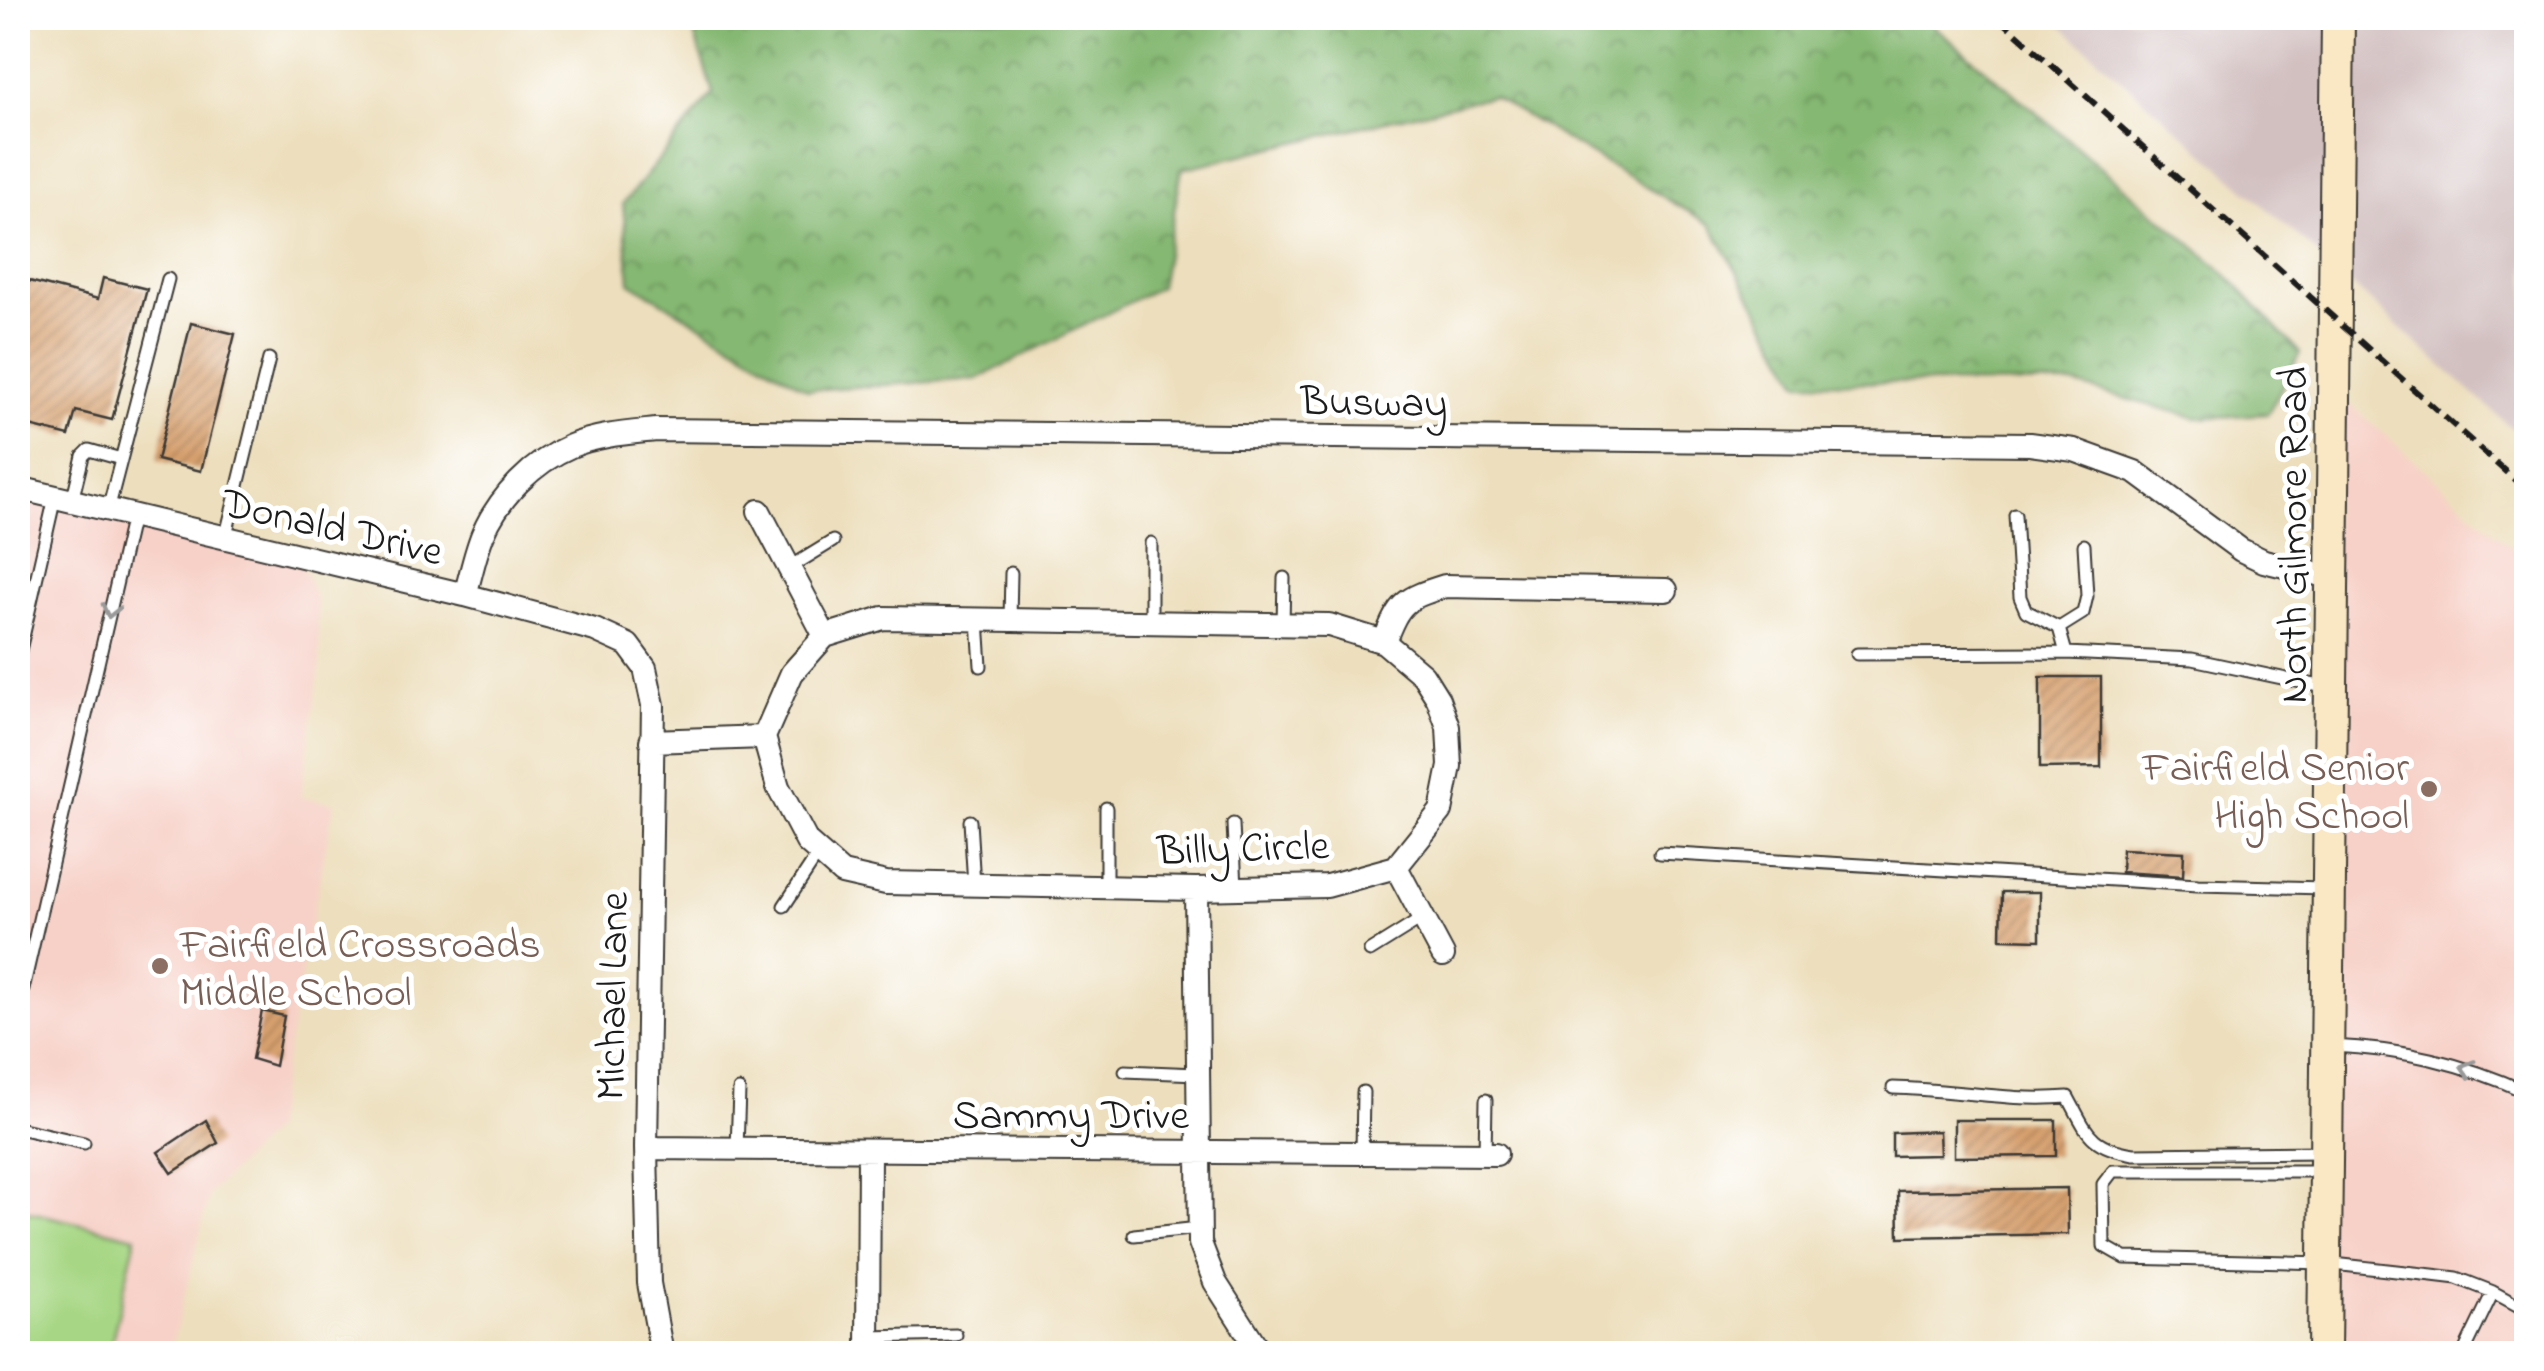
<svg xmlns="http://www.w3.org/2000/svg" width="2544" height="1371" font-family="'Indie Flower',sans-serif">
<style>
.built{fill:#f7d1c8}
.industrial{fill:#d2bfc0}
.forest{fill:url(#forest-crowns);stroke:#506a47;stroke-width:2.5}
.park{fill:#a7d785;stroke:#627a50;stroke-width:2.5}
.building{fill:url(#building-hatch)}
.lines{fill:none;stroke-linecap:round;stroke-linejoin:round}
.lane-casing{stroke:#3b3934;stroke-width:15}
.street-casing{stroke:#3b3934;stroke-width:26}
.secondary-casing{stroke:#3b3934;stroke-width:36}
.lane{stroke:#fff;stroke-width:11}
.street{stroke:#fff;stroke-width:22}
.secondary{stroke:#fae7c3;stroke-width:32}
.rail{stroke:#1c1c1c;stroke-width:6;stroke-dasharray:15 8;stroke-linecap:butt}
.oneway{stroke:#999}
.education-dot{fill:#8d6e63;stroke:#fff;stroke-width:4}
.labels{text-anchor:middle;stroke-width:10;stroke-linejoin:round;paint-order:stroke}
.street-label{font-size:42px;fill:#1c1c1c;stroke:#fff}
.education-label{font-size:42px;fill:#785e54;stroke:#fff;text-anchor:end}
</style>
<defs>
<pattern id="forest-crowns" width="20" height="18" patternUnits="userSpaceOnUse" patternTransform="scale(2.5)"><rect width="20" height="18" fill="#85b872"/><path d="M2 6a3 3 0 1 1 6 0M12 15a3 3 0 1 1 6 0" fill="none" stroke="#6c955d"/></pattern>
<pattern id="building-hatch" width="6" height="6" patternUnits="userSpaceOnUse" patternTransform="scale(2.5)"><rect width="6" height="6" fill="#d7a06e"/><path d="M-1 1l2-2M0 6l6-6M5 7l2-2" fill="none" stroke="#ae825a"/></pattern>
</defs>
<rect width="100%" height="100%" fill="#fff"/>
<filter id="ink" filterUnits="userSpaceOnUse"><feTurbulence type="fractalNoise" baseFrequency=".01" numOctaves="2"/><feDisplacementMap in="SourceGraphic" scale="20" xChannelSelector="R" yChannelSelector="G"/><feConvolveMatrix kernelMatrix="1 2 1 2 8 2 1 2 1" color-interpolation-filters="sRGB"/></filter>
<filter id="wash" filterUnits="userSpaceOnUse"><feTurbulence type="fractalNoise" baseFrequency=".0048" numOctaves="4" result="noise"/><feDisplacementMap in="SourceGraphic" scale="40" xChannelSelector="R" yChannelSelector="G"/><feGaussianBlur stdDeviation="2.25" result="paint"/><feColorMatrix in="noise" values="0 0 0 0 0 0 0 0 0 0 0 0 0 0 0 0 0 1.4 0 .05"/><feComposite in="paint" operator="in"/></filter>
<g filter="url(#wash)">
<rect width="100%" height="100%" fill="#eddfbd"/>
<!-- built -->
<path class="built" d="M 2335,391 L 2526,561 L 2526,1353 L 2324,1354 Z
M 18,488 L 298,556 L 316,599 L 320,664 L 300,797 L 334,803 L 272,1130 L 209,1194 L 170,1353 L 18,1354 Z"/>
<!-- industrial -->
<path class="industrial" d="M 2053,18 L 2526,18 L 2526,441 L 2319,255 Z"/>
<!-- forest -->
<path class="forest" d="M 689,18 L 1925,18 L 2224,272 L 2300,353 L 2268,414 L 2197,418 L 2072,384 L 1799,382 L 1711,225 L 1492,96 L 1182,169 L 1160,287 L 977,379 L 808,390 L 630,282 L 623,204 L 713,93 Z"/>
<!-- park -->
<path class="park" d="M 18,1209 L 136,1237 L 109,1353 L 18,1353 Z"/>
<g id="blocks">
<!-- building -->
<path class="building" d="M 18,278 L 98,299 L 103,278 L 147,289 L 112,420 L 76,411 L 69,436 L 18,423 Z
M 191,323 L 235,334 L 201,471 L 157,460 Z
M 2040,677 L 2101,677 L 2101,767 L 2040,768 Z
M 2122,849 L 2184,852 L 2183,876 L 2121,872 Z
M 2002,892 L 2040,892 L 2040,940 L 2001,939 Z
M 262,1011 L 284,1016 L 275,1066 L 252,1059 Z
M 206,1120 L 218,1143 L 172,1173 L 158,1152 Z
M 1954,1120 L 2056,1120 L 2056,1156 L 1954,1157 Z
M 1939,1131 L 1940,1155 L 1892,1156 L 1892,1133 Z
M 2067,1188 L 2068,1234 L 1899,1237 L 1898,1191 Z"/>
</g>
</g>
<g filter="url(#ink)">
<use href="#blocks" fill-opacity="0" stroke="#3b3934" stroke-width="2.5"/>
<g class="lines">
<!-- lane casing -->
<g class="lane-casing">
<path id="lane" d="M 72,501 L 83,456 L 89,450 L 121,459
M 108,510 L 168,279
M 2015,515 L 2020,597 L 2026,611 L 2059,628 L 2066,653
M 225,539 L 269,359
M 1151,543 L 1151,622
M 789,568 L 833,541
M 978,620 L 981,666
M 1010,620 L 1011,573
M 1283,624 L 1284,578
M 2059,628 L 2083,613 L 2087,596 L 2084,545
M 1857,654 L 2066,653 L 2192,659 L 2329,688
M 18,659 L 55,497
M 1106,808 L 1106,887
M 970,821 L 974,885
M 1233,824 L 1236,888
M 1660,853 L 2198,885 L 2325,888
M 784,906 L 819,853
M 1370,951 L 1423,918
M 18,1011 L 132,516
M 2332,1046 C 2402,1049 2463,1063 2526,1092
M 1125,1071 L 1197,1074
M 1893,1088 C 1952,1089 2010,1102 2068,1097 C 2088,1134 2090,1147 2134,1154 L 2322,1152
M 18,1128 L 84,1143
M 737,1149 L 739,1090
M 1362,1152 L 1363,1092
M 1485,1154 L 1486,1100
M 2322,1171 L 2113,1171 L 2103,1184 L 2104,1246 L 2125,1258 L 2325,1263 L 2432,1275 L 2457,1278 L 2493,1292 L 2526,1310
M 1134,1235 L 1199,1228
M 868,1337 L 956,1335
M 2463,1354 L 2493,1292
M 2522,1354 L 2526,1346"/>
</g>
<!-- street casing -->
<g class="street-casing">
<path id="street" d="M 18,488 L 465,595 L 595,630 L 628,645 L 645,668 L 653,705 L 646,1148 L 649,1283 L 662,1354
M 759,511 L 825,636
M 465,595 C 471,575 475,553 483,534 C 499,497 533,462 571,446 C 597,435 628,433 656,430 L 2030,444 L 2074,450 L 2135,472 L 2241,550 L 2264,561 L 2334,578
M 883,618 L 1329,625 L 1384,642 L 1423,675 L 1438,699 L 1448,727 L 1450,766 L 1441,811 L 1396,867 L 1327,886 L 1196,889 L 886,883 L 842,873 L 807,842 L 778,787 L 764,737 L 792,673 L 825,636 Z
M 1384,642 C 1400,601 1404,599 1445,586 L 1666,590
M 651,741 L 764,737
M 1396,867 L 1443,955
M 1196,889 L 1200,1243 L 1215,1282 L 1261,1354
M 646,1148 L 1496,1154
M 868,1354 L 869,1150"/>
</g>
<!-- secondary casing -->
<g class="secondary-casing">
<path id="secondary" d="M 2324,1354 L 2338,18"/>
</g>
<!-- lane -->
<use href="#lane" class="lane"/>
<!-- street -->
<use href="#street" class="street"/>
<!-- secondary -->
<use href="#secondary" class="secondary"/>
<!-- rail -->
<path class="rail" d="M 1999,18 L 2526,490"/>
</g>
<!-- one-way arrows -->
<defs><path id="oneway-chevron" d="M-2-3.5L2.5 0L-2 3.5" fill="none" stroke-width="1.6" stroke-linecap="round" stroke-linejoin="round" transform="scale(2.5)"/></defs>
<g class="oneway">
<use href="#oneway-chevron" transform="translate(110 611) rotate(103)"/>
<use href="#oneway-chevron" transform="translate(2467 1068) rotate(-162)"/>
</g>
</g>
<!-- markers -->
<g class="education-dot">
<circle cx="2429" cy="789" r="10"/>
<circle cx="160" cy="966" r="10"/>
</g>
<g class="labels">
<!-- street labels -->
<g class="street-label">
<text transform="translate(1374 400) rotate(1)" y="15">Busway</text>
<text transform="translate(333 525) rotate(13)" y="15">Donald Drive</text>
<text transform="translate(2291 535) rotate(-90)" y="15">North Gilmore Road</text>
<text transform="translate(1243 846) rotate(-2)" y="15">Billy Circle</text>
<text transform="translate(610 996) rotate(-89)" y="15">Michael Lane</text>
<text x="1071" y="1128">Sammy Drive</text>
</g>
<!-- education labels -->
<g class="education-label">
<text x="2409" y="780">Fairfield Senior<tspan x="2409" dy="48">High School</tspan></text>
<text x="180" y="957" text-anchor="start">Fairfield Crossroads<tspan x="180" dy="48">Middle School</tspan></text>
</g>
</g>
<!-- margin -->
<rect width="2544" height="1371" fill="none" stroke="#fff" stroke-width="60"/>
</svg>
